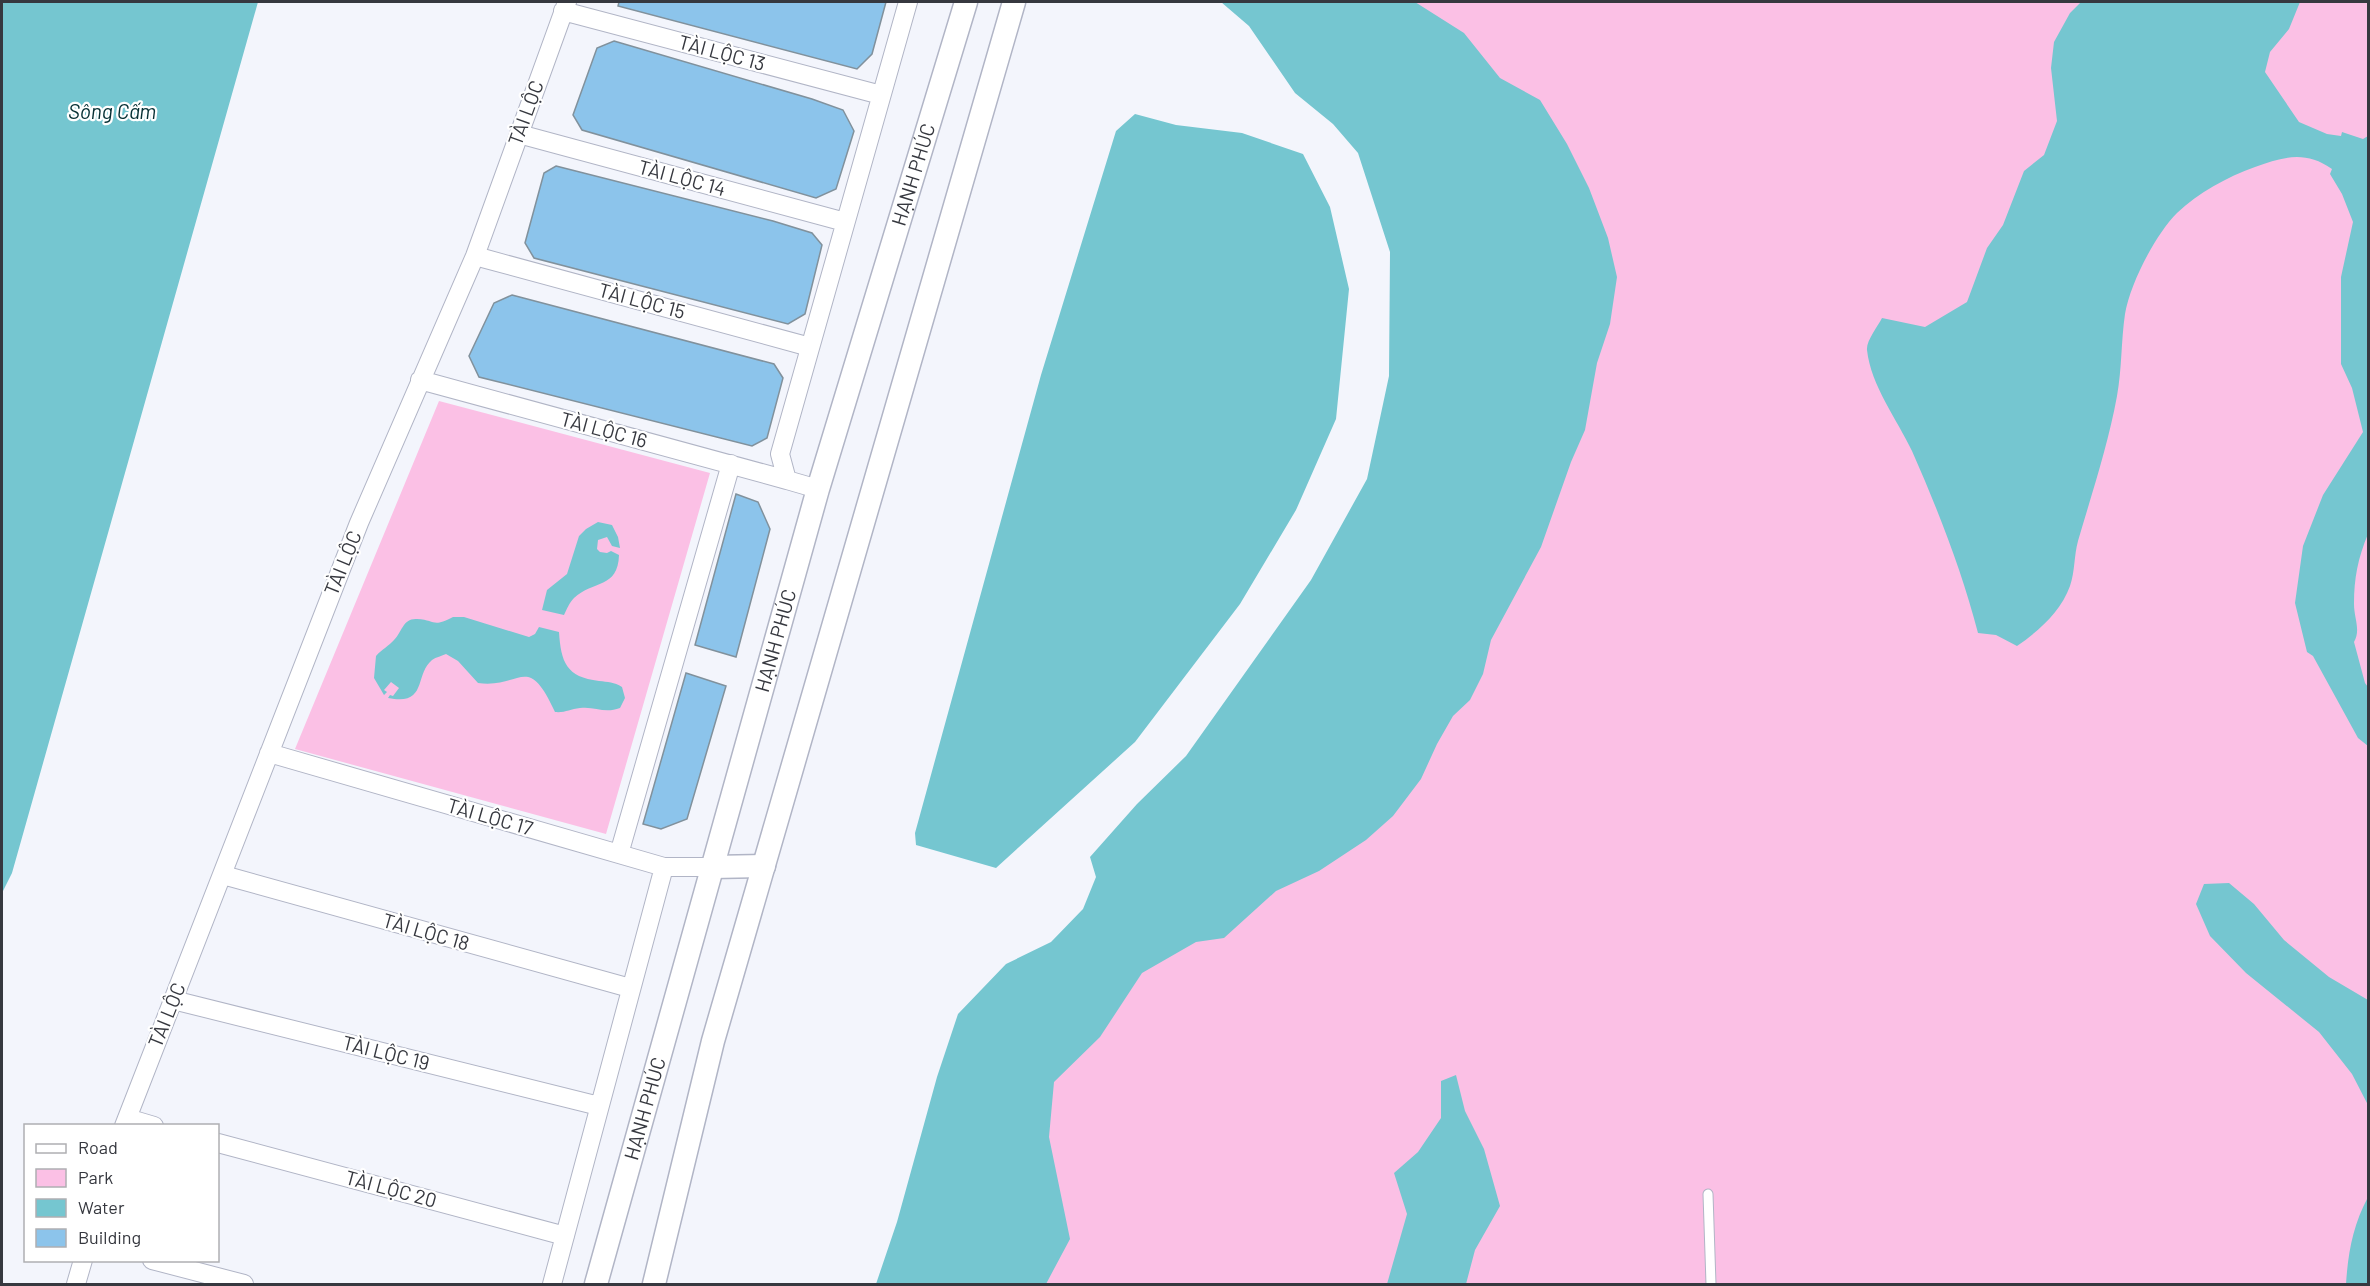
<svg xmlns="http://www.w3.org/2000/svg" width="2370" height="1286" font-family="Barlow,sans-serif">
<style>
.green{fill:#fbc0e5}
.water{fill:#75c6d0}
.building{fill:#8cc4eb;stroke:#81919c;stroke-width:1.5}
.lines{fill:none;stroke-linecap:round;stroke-linejoin:round}
.service-casing{stroke:#b1b5c6;stroke-width:11}
.minor-casing{stroke:#b1b5c6;stroke-width:20}
.tertiary-casing{stroke:#b1b5c6;stroke-width:25}
.service{stroke:#fff;stroke-width:9}
.minor{stroke:#fff;stroke-width:18}
.tertiary{stroke:#fff;stroke-width:22}
.labels{text-anchor:middle;stroke-width:4.5;stroke-linejoin:round;paint-order:stroke}
.street-label{font-size:20px;fill:#36383f;stroke:#fff}
.water-label{font-size:21px;font-style:italic;fill:#063034;stroke:#fff}
</style>
<rect width="100%" height="100%" fill="#f3f5fc"/>
<!-- green -->
<path class="green" d="M 1283,2 L 2368,2 L 2368,1284 L 1005,1284 L 1007,1033 L 1162,906 L 1470,299 Z
M 439,401 L 710,473 L 606,834 L 295,749 Z"/>
<!-- water -->
<path class="water" d="M 2,2 L 258,2 L 12,873 L 2,893 Z
M 1221,2 L 1415,2 L 1464,33 L 1500,78 L 1540,100 L 1567,144 L 1589,188 L 1608,238 L 1617,277 L 1610,324 L 1597,363 L 1585,430 L 1571,462 L 1541,547 L 1491,640 L 1483,674 L 1470,700 L 1453,716 L 1437,744 L 1421,779 L 1393,816 L 1366,840 L 1319,871 L 1276,891 L 1224,938 L 1196,942 L 1142,973 L 1100,1037 L 1054,1082 L 1049,1137 L 1070,1239 L 1046,1284 L 876,1284 L 897,1222 L 937,1077 L 958,1014 L 1006,964 L 1051,942 L 1083,909 L 1096,877 L 1090,857 L 1137,804 L 1186,756 L 1311,580 L 1367,479 L 1389,376 L 1390,252 L 1358,153 L 1333,124 L 1295,93 L 1249,26 Z
M 2081,2 L 2300,2 L 2289,29 L 2270,52 L 2265,72 L 2299,122 L 2327,134 L 2341,136 L 2342,132 L 2363,139 L 2368,136 L 2368,534 C 2358,558 2354,578 2354,604 C 2354,618 2361,630 2354,642 L 2365,683 L 2368,687 L 2368,746 L 2358,738 L 2313,656 L 2307,652 L 2295,603 L 2303,546 L 2323,495 L 2363,432 L 2352,388 L 2341,364 L 2341,277 L 2353,222 L 2342,194 L 2330,174 L 2332,169 C 2305,150 2283,157 2255,167 C 2227,177 2198,193 2177,213 C 2155,235 2130,284 2125,314 C 2121,341 2122,369 2117,396 C 2108,445 2092,493 2078,541 C 2074,555 2075,572 2070,586 C 2061,611 2039,631 2017,646 L 1996,635 L 1978,633 C 1962,571 1938,510 1912,451 C 1897,419 1871,386 1867,350 C 1866,341 1878,326 1882,318 L 1925,327 L 1967,302 L 1987,248 L 2003,225 L 2024,171 L 2044,155 L 2057,121 L 2051,68 L 2054,42 L 2070,13 Z
M 1135,114 L 1176,125 L 1242,133 L 1303,154 L 1330,207 L 1349,289 L 1336,419 L 1296,510 L 1240,604 L 1135,742 L 996,868 L 916,845 L 915,833 L 1041,375 L 1116,131 Z
M 598,522 L 612,525 L 618,537 L 620,548 L 612,546 L 607,537 L 598,540 L 597,549 L 600,552 L 607,553 L 611,551 L 619,555 C 618,589 593,580 574,598 C 569,603 567,609 564,615 L 542,610 L 547,590 L 567,574 L 579,536 L 586,529 Z
M 453,617 L 464,617 L 529,637 L 535,634 L 539,627 L 559,632 C 561,662 566,677 599,681 C 608,682 614,682 622,687 L 625,698 L 620,708 C 604,714 595,706 580,708 C 570,709 565,713 555,712 C 527,651 522,689 478,683 L 458,661 L 446,654 C 442,656 436,657 432,660 C 414,675 428,706 388,698 L 390,695 L 393,696 L 399,688 L 391,682 L 384,690 L 387,692 L 384,695 L 374,678 L 376,656 C 382,649 389,646 394,640 C 402,632 403,618 417,619 C 436,620 432,628 453,617 Z
M 2229,883 L 2254,904 L 2284,940 L 2329,977 L 2368,1000 L 2368,1105 L 2352,1074 L 2319,1032 L 2246,973 L 2210,936 L 2196,904 L 2204,884 Z
M 1456,1075 L 1465,1111 L 1484,1149 L 1500,1206 L 1475,1250 L 1466,1284 L 1387,1284 L 1407,1214 L 1394,1173 L 1418,1152 L 1441,1118 L 1441,1081 Z
M 2368,1197 L 2368,1284 L 2346,1284 C 2348,1253 2353,1225 2368,1197 Z"/>
<!-- building -->
<path class="building" d="M 619,2 L 886,2 L 872,54 L 857,69 L 618,6 Z
M 614,41 L 812,99 L 843,110 L 854,131 L 836,189 L 816,198 L 582,130 L 573,115 L 597,48 Z
M 556,166 L 773,221 L 812,233 L 822,245 L 805,314 L 788,324 L 534,258 L 525,243 L 544,173 Z
M 512,295 L 774,364 L 783,378 L 767,438 L 752,446 L 479,377 L 469,356 L 494,303 Z
M 736,494 L 758,502 L 770,529 L 736,657 L 695,645 Z
M 686,673 L 726,686 L 687,819 L 661,829 L 643,824 Z"/>
<g class="lines">
<!-- service casing -->
<g class="service-casing">
<path id="service" d="M 1708,1194 L 1711,1284"/>
</g>
<!-- minor casing -->
<g class="minor-casing">
<path id="minor" d="M 563,11 L 881,95
M 519,134 L 845,222
M 475,256 L 810,347
M 420,380 L 787,480
M 818,489 L 787,480 L 780,454 L 908,2
M 269,753 L 664,867 L 712,867
M 619,854 L 731,464
M 223,875 L 630,988
M 173,1000 L 599,1106
M 127,1118 L 154,1126
M 124,1126 L 359,523 L 475,256 L 567,2
M 218,1143 L 565,1236
M 152,1260 L 244,1284
M 76,1284 L 83,1260
M 552,1284 L 664,867"/>
</g>
<!-- tertiary casing -->
<g class="tertiary-casing">
<g id="tertiary">
<path d="M 712,867 L 764,866"/>
<path id="s1" d="M 596,1284 L 818,489 L 966,2"/>
<path d="M 654,1284 L 713,1041 L 1014,2"/>
</g>
</g>
<!-- service -->
<use href="#service" class="service"/>
<!-- minor -->
<use href="#minor" class="minor"/>
<!-- tertiary -->
<use href="#tertiary" class="tertiary"/>
</g>
<g class="labels">
<!-- street labels -->
<g class="street-label">
<text transform="translate(722 53) rotate(15)" y="7">TÀI LỘC 13</text>
<text transform="translate(526 113) rotate(-70)" y="7">TÀI LỘC</text>
<text dy="7" stroke="none"><textPath href="#s1" startOffset="1154">HẠNH PHÚC</textPath></text>
<text transform="translate(682 178) rotate(15)" y="7">TÀI LỘC 14</text>
<text transform="translate(642 301) rotate(15)" y="7">TÀI LỘC 15</text>
<text transform="translate(604 430) rotate(15)" y="7">TÀI LỘC 16</text>
<text transform="translate(343 563) rotate(-68)" y="7">TÀI LỘC</text>
<text dy="7" stroke="none"><textPath href="#s1" startOffset="668">HẠNH PHÚC</textPath></text>
<text transform="translate(490 817) rotate(16)" y="7">TÀI LỘC 17</text>
<text transform="translate(426 932) rotate(16)" y="7">TÀI LỘC 18</text>
<text transform="translate(167 1015) rotate(-68)" y="7">TÀI LỘC</text>
<text transform="translate(386 1053) rotate(14)" y="7">TÀI LỘC 19</text>
<text dy="7" stroke="none"><textPath href="#s1" startOffset="182">HẠNH PHÚC</textPath></text>
<text transform="translate(391 1189) rotate(15)" y="7">TÀI LỘC 20</text>
</g>
<!-- water labels -->
<g class="water-label">
<text x="112" y="119">Sông Cấm</text>
</g>
</g>
<!-- border -->
<rect width="2370" height="1286" fill="none" stroke="#36383f" stroke-width="6"/>
<!-- legend -->
<rect x="24" y="1124" width="195" height="138" fill="#ffffff" stroke="#afafb2" stroke-width="1.5"/>
<rect x="36" y="1144" width="30" height="9" fill="#ffffff" stroke="#afafb2" stroke-width="1.5"/>
<text x="78" y="1154" font-size="18" fill="#36383f">Road</text>
<rect x="36" y="1169" width="30" height="18" fill="#fbc0e5" stroke="#afafb2" stroke-width="1.5"/>
<text x="78" y="1184" font-size="18" fill="#36383f">Park</text>
<rect x="36" y="1199" width="30" height="18" fill="#75c6d0" stroke="#afafb2" stroke-width="1.5"/>
<text x="78" y="1214" font-size="18" fill="#36383f">Water</text>
<rect x="36" y="1229" width="30" height="18" fill="#8cc4eb" stroke="#afafb2" stroke-width="1.5"/>
<text x="78" y="1244" font-size="18" fill="#36383f">Building</text>
</svg>
